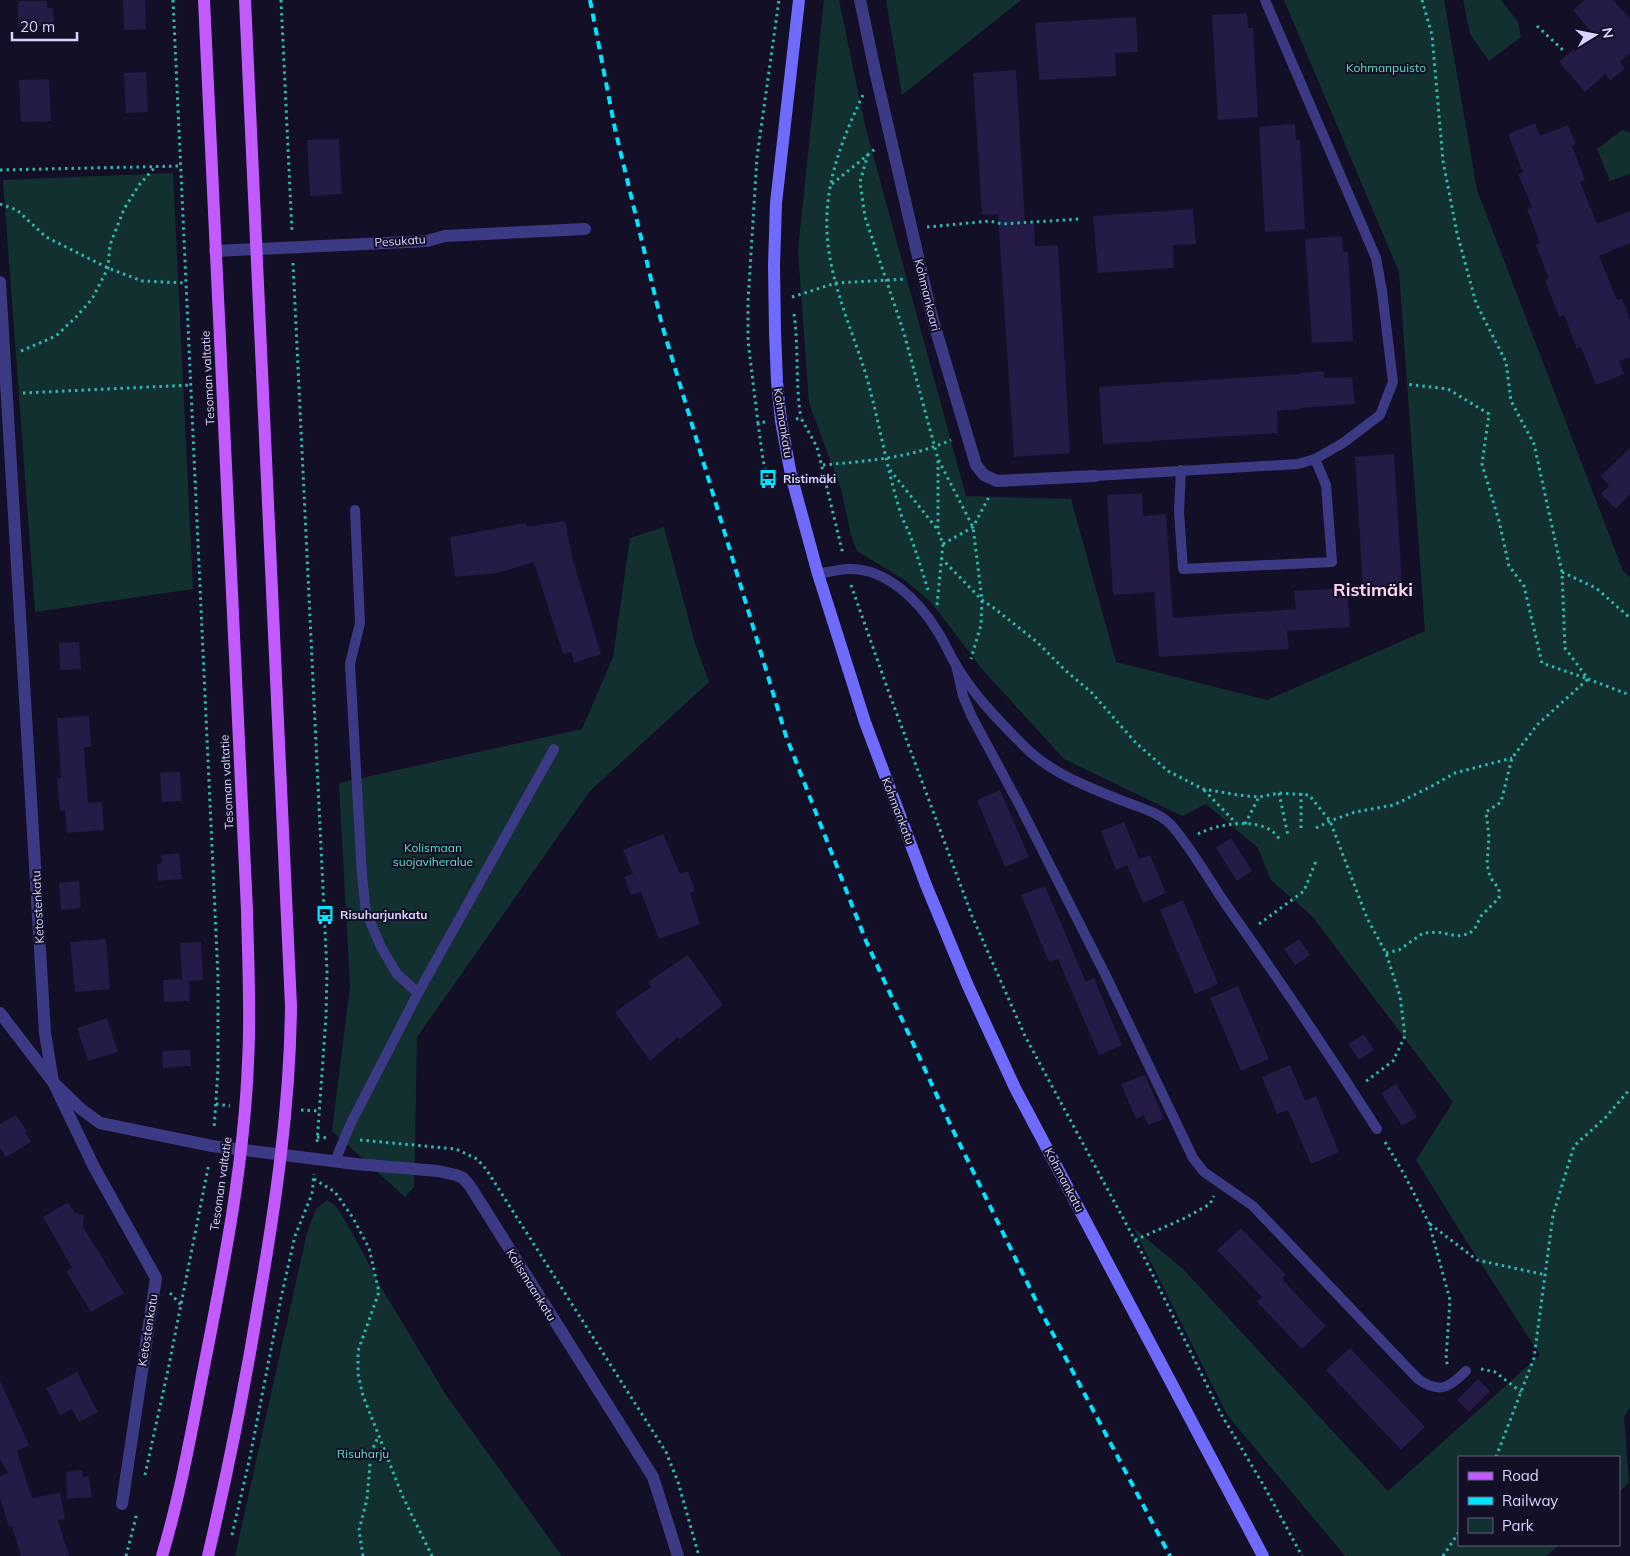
<svg xmlns="http://www.w3.org/2000/svg" width="1630" height="1556" font-family="Mulish,sans-serif">
<style>
.green{fill:#12302f}
.building{fill:#241b47}
.lines{fill:none;stroke-linecap:round;stroke-linejoin:round}
.path{stroke:#2fb8b0;stroke-width:3;stroke-dasharray:2.5 4;stroke-linecap:butt}
.lane{stroke:#3d3a85;stroke-width:10}
.street{stroke:#3d3a85;stroke-width:12}
.secondary{stroke:#6f6bff;stroke-width:12}
.primary{stroke:#c25bff;stroke-width:12}
.rail{stroke:#00e5ff;stroke-width:4;stroke-dasharray:8 6;stroke-linecap:butt}
.labels{text-anchor:middle;stroke-width:4;stroke-linejoin:round;paint-order:stroke}
.park-label{font-size:12px;fill:#5fe0c0;stroke:#130f26}
.street-label{font-size:12px;fill:#d9d4ff;stroke:#130f26}
.poi-label{font-size:12px;font-weight:bold;fill:#d9d4ff;stroke:#130f26;text-anchor:start}
.district-label{font-size:18px;font-weight:bold;fill:#ffd6f0;stroke:#130f26}
</style>
<rect width="100%" height="100%" fill="#130f26"/>
<!-- green -->
<path class="green" d="M 824,0 L 839,0 L 865,125 L 966,496 L 1071,499 L 1116,662 L 1267,700 L 1425,631 L 1399,272 L 1284,0 L 1444,0 L 1477,190 L 1623,571 L 1630,577 L 1630,1408 L 1624,1417 L 1629,1482 L 1619,1492 L 1619,1457 L 1459,1457 L 1459,1545 L 1559,1545 L 1546,1556 L 1345,1556 L 1228,1416 L 1133,1227 L 1184,1270 L 1388,1491 L 1540,1355 L 1465,1239 L 1416,1160 L 1453,1102 L 1312,916 L 1271,880 L 1258,848 L 1206,804 L 1182,816 L 1064,759 L 982,669 L 931,602 L 906,581 L 857,551 L 851,535 L 841,489 L 809,403 L 798,250 Z
M 886,0 L 1021,0 L 902,95 Z
M 1463,0 L 1501,0 L 1518,22 L 1521,37 L 1489,61 L 1470,34 Z
M 1622,130 L 1630,133 L 1630,174 L 1610,181 L 1597,149 Z
M 173,173 L 193,589 L 35,612 L 3,180 Z
M 664,527 L 694,640 L 709,682 L 590,791 L 417,1037 L 414,1187 L 405,1197 L 332,1131 L 350,986 L 339,783 L 582,729 L 613,657 L 630,538 Z
M 327,1200 L 336,1206 L 353,1234 L 381,1287 L 446,1395 L 562,1556 L 235,1556 L 307,1233 L 316,1209 Z"/>
<!-- building -->
<path class="building" d="M 123,0 L 145,0 L 146,29 L 124,30 Z
M 1585,0 L 1613,0 L 1630,19 L 1630,53 L 1620,62 L 1625,68 L 1610,81 L 1605,74 L 1585,92 L 1559,62 L 1592,33 L 1573,10 Z
M 18,1 L 47,1 L 47,8 L 53,8 L 54,26 L 18,27 Z
M 1247,13 L 1248,28 L 1253,28 L 1258,117 L 1218,120 L 1212,15 Z
M 1136,17 L 1138,52 L 1115,53 L 1116,76 L 1039,80 L 1035,23 Z
M 1016,70 L 1025,224 L 1034,224 L 1035,246 L 1058,245 L 1070,453 L 1014,457 L 998,214 L 982,215 L 973,73 Z
M 146,72 L 148,112 L 126,113 L 124,73 Z
M 49,79 L 51,121 L 21,122 L 19,80 Z
M 1535,123 L 1540,136 L 1568,125 L 1576,144 L 1572,146 L 1585,180 L 1580,182 L 1597,224 L 1630,211 L 1630,243 L 1599,256 L 1617,300 L 1622,299 L 1630,320 L 1630,357 L 1619,361 L 1624,374 L 1596,385 L 1581,347 L 1577,349 L 1564,315 L 1559,317 L 1545,280 L 1549,279 L 1536,245 L 1540,243 L 1527,209 L 1532,207 L 1518,174 L 1523,172 L 1508,134 Z
M 1295,124 L 1296,140 L 1300,140 L 1305,229 L 1265,232 L 1259,127 Z
M 339,139 L 342,194 L 310,196 L 307,140 Z
M 1193,209 L 1196,244 L 1173,245 L 1174,268 L 1098,273 L 1093,216 Z
M 1342,236 L 1343,252 L 1348,252 L 1353,341 L 1312,343 L 1305,239 Z
M 1324,371 L 1324,378 L 1352,377 L 1355,404 L 1300,408 L 1300,409 L 1277,411 L 1278,433 L 1103,444 L 1099,387 L 1300,374 L 1300,373 Z
M 1630,448 L 1630,494 L 1616,509 L 1601,494 L 1609,486 L 1601,476 Z
M 1394,454 L 1402,585 L 1363,587 L 1355,457 Z
M 1142,493 L 1143,516 L 1166,514 L 1173,618 L 1296,609 L 1294,591 L 1347,588 L 1350,627 L 1287,631 L 1289,649 L 1159,657 L 1154,592 L 1113,595 L 1107,495 Z
M 565,521 L 573,560 L 601,654 L 574,663 L 571,652 L 563,654 L 534,562 L 497,573 L 455,577 L 450,537 L 526,523 L 527,527 Z
M 79,642 L 81,669 L 60,670 L 59,643 Z
M 89,716 L 91,747 L 84,747 L 88,803 L 102,802 L 104,830 L 67,833 L 65,810 L 60,811 L 57,778 L 61,778 L 57,718 Z
M 180,772 L 182,801 L 162,802 L 160,773 Z
M 1000,790 L 1029,857 L 1005,867 L 977,800 Z
M 1124,822 L 1139,859 L 1150,855 L 1166,893 L 1143,903 L 1127,865 L 1116,870 L 1101,831 Z
M 663,834 L 680,874 L 688,871 L 695,891 L 690,893 L 700,924 L 659,939 L 641,892 L 631,895 L 624,877 L 633,874 L 623,850 Z
M 1231,838 L 1252,871 L 1237,881 L 1216,848 Z
M 179,853 L 182,879 L 158,881 L 157,864 L 162,863 L 161,855 Z
M 79,881 L 81,908 L 61,910 L 59,883 Z
M 1045,886 L 1086,982 L 1094,978 L 1122,1045 L 1099,1055 L 1058,959 L 1049,962 L 1021,895 Z
M 1183,900 L 1218,984 L 1195,994 L 1160,910 Z
M 106,939 L 110,989 L 75,992 L 70,942 Z
M 1299,939 L 1310,955 L 1295,965 L 1284,949 Z
M 201,942 L 203,980 L 189,981 L 190,1001 L 164,1002 L 163,980 L 182,979 L 180,943 Z
M 688,955 L 723,1005 L 680,1039 L 678,1037 L 650,1061 L 615,1012 L 651,987 L 648,982 Z
M 1238,986 L 1269,1059 L 1241,1071 L 1210,998 Z
M 107,1018 L 118,1052 L 88,1061 L 77,1028 Z
M 1364,1034 L 1374,1050 L 1359,1060 L 1348,1044 Z
M 190,1050 L 191,1066 L 163,1068 L 162,1051 Z
M 1290,1065 L 1305,1101 L 1316,1096 L 1339,1152 L 1311,1164 L 1288,1110 L 1277,1114 L 1262,1077 Z
M 1145,1075 L 1164,1119 L 1148,1125 L 1144,1115 L 1136,1119 L 1121,1084 Z
M 1396,1084 L 1417,1117 L 1402,1126 L 1381,1093 Z
M 16,1115 L 27,1131 L 25,1132 L 31,1142 L 6,1157 L 0,1147 L 0,1124 Z
M 68,1202 L 75,1213 L 84,1215 L 83,1227 L 124,1293 L 91,1312 L 66,1271 L 72,1268 L 43,1217 Z
M 1241,1228 L 1286,1275 L 1282,1279 L 1326,1326 L 1302,1349 L 1257,1302 L 1262,1297 L 1217,1250 Z
M 1350,1348 L 1425,1427 L 1401,1450 L 1326,1370 Z
M 77,1372 L 98,1412 L 79,1422 L 72,1409 L 60,1415 L 46,1388 Z
M 1478,1379 L 1490,1391 L 1469,1412 L 1457,1400 Z
M 0,1381 L 29,1445 L 17,1451 L 32,1498 L 60,1493 L 65,1519 L 58,1520 L 69,1556 L 21,1556 L 12,1526 L 9,1527 L 0,1498 L 0,1476 L 8,1473 L 0,1459 Z
M 82,1470 L 83,1477 L 89,1476 L 92,1497 L 67,1499 L 66,1472 Z"/>
<g class="lines">
<!-- path -->
<path class="path" d="M 173,0 L 218,977 L 218,1069 L 214,1129
M 281,0 L 292,232
M 1422,0 L 1432,35 L 1443,161 L 1457,233 L 1476,303 L 1506,362 L 1511,401 L 1534,444 L 1562,572 L 1565,648 L 1588,679 L 1630,695
M 1537,26 L 1564,51
M 863,95 C 845,133 829,172 827,214 C 824,270 850,323 866,375 C 879,420 886,466 900,511 C 902,519 907,527 910,535 C 917,554 923,574 929,593
M 868,154 L 860,182 L 865,217 L 904,333 L 938,459 L 973,527 L 982,600 L 981,625 L 971,659
M 0,170 L 181,166
M 832,184 L 875,149
M 0,204 L 17,210 L 46,237 L 108,268 L 142,281 L 186,283
M 927,227 L 990,221 L 1002,224 L 1079,219
M 293,263 L 327,972 L 326,1017 L 317,1143
M 792,297 L 836,283 L 906,279
M 794,314 C 799,348 795,384 801,418
M 21,351 L 56,336 L 76,317 L 92,299 L 108,268 L 110,245 L 124,209 L 139,185 L 156,166
M 23,393 L 191,385
M 796,419 L 801,418 L 817,447 L 843,554
M 765,422 L 758,423 L 748,341 L 748,302 L 757,157 L 779,0
M 758,423 L 763,460 L 771,491
M 823,465 C 867,461 911,458 951,440
M 890,470 L 938,530
M 943,544 L 973,527 L 990,495
M 941,558 L 982,600 L 994,608 L 1037,642 L 1066,671 L 1091,692 L 1136,743 L 1168,771 L 1203,789 L 1238,795 L 1259,797 L 1279,793 L 1309,795 L 1330,821 L 1367,918 L 1386,953 L 1400,996 L 1405,1036 L 1393,1061 L 1365,1082
M 1562,572 L 1596,588 L 1630,618
M 851,585 L 888,690 L 972,916 L 1025,1036 L 1144,1257 L 1221,1414 L 1264,1486 L 1302,1556
M 937,605 L 943,544 L 938,531 L 938,459
M 1204,790 L 1236,823
M 1279,793 L 1288,836
M 1301,793 L 1301,831
M 1245,824 L 1259,797
M 1316,828 L 1330,821 L 1355,812 L 1394,805 L 1432,786 L 1455,773 L 1512,758
M 1198,834 C 1217,824 1253,818 1272,831 C 1275,833 1278,837 1280,840
M 1259,924 L 1304,891 L 1316,861
M 1386,953 L 1399,950 L 1423,933 L 1438,932 L 1457,936 L 1469,934 L 1475,928 L 1481,916 L 1499,898 L 1499,889 L 1490,877 L 1487,864 L 1489,837 L 1486,812 L 1501,802 L 1512,758 L 1537,725 L 1588,679 L 1542,663 L 1524,586 L 1509,566 L 1499,521 L 1482,464 L 1489,414 L 1448,389 L 1406,384
M 216,1104 L 230,1106
M 301,1110 L 320,1111
M 317,1137 L 329,1138
M 360,1140 L 456,1149 L 477,1159 L 486,1169 L 666,1452 L 678,1482 L 699,1556
M 1385,1142 L 1404,1174 L 1429,1223 L 1450,1300 L 1446,1359 L 1448,1367
M 314,1179 L 335,1192 L 353,1218 L 369,1248 L 379,1292 L 358,1351 L 358,1374 L 363,1396 L 379,1436 L 402,1495 L 432,1556
M 1430,1224 L 1477,1260 L 1546,1275
M 1135,1240 L 1185,1218 L 1210,1204 L 1214,1196
M 170,1293 L 181,1305
M 1481,1369 L 1495,1372 L 1521,1392
M 1496,1457 L 1534,1358 L 1553,1215 L 1574,1146 L 1606,1117 L 1630,1089
M 145,1475 L 168,1370 L 209,1163
M 232,1535 L 250,1457 L 281,1298 L 295,1236 L 312,1194 L 314,1174
M 126,1556 L 137,1513
M 363,1556 L 359,1530 L 367,1499 L 371,1453 L 378,1437
M 1443,1556 L 1459,1532"/>
<!-- lane -->
<path class="lane" d="M 1181,470 L 1179,512 L 1183,569 L 1332,562 L 1326,485 L 1315,459
M 1095,476 L 1298,464 L 1315,459 L 1343,443 L 1380,415 L 1393,382 L 1382,291 L 1376,258 L 1265,0
M 355,510 L 360,623 L 350,664 L 362,876 L 366,912 L 381,947 L 397,974 L 418,993
M 818,574 C 827,572 837,570 847,569 C 886,567 919,601 938,632 C 945,643 949,654 956,665 C 973,694 998,720 1022,744 C 1047,771 1085,786 1118,799 C 1137,807 1159,811 1173,827 C 1194,852 1210,882 1229,909 C 1280,981 1329,1054 1377,1129
M 956,665 L 963,696 L 972,717 L 1021,808 L 1105,974 L 1193,1158 L 1204,1172 L 1253,1206 L 1418,1379 C 1439,1394 1449,1388 1466,1371
M 335,1161 L 350,1125 L 418,993 L 554,749"/>
<!-- street -->
<path class="street" d="M 860,0 L 875,71 L 932,317 L 976,465 L 984,475 L 997,481 L 1095,476
M 215,251 L 427,241 L 445,236 L 585,229
M 0,282 L 45,1033 L 53,1082 L 94,1167 L 156,1278 L 122,1504
M 0,1013 L 53,1082 L 81,1109 L 100,1123 L 212,1146 L 356,1164 L 438,1171 L 456,1175 L 463,1178 L 470,1186 L 653,1477 L 678,1556"/>
<!-- secondary -->
<path class="secondary" d="M 799,0 L 776,203 L 774,265 L 775,332 L 777,382 L 781,421 L 791,475 L 818,574 L 865,722 L 926,885 L 968,986 L 1015,1088 L 1263,1556"/>
<!-- primary -->
<path class="primary" d="M 162,1556 C 180,1496 191,1434 203,1372 C 223,1270 244,1166 248,1062 C 251,1012 248,962 247,911 L 204,0
M 208,1556 C 228,1471 245,1386 259,1300 C 276,1202 290,1105 291,1006 L 245,0"/>
<!-- rail -->
<path class="rail" d="M 590,0 L 615,129 L 662,325 L 786,736 L 866,941 L 950,1124 L 1043,1315 L 1170,1556"/>
</g>
<!-- icons -->
<defs>
<g id="bus-bare" transform="scale(1.5)"><path d="M-5-6H5V4H4V6H2V4H-2V6H-4V4H-5ZM-3.5-4V0h7V-4ZM-3.5 1.2v1.5H-2V1.2ZM2 1.2v1.5H3.5V1.2Z" fill="#00e5ff" stroke="#130f26" stroke-width="2.5" paint-order="stroke"/></g>
</defs>
<g fill-rule="evenodd">
<use href="#bus-bare" x="768" y="479"/>
<use href="#bus-bare" x="325" y="915"/>
</g>
<g class="labels">
<!-- park labels -->
<g class="park-label">
<text x="1386" y="72">Kohmanpuisto</text>
<text x="433" y="852">Kolismaan<tspan x="433" dy="14">suojaviheralue</tspan></text>
<text x="363" y="1458">Risuharju</text>
</g>
<!-- street labels -->
<g class="street-label">
<text transform="translate(400 241) rotate(-4)" y="4">Pesukatu</text>
<text transform="translate(927 295) rotate(76)" y="4">Kohmankaari</text>
<text transform="translate(208 378) rotate(-93)" y="4">Tesoman valtatie</text>
<text transform="translate(783 423) rotate(81)" y="4">Kohmankatu</text>
<text transform="translate(227 782) rotate(-93)" y="4">Tesoman valtatie</text>
<text transform="translate(898 811) rotate(69)" y="4">Kohmankatu</text>
<text transform="translate(38 907) rotate(-93)" y="4">Ketostenkatu</text>
<text transform="translate(1064 1180) rotate(62)" y="4">Kohmankatu</text>
<text transform="translate(221 1184) rotate(-82)" y="4">Tesoman valtatie</text>
<text transform="translate(531 1285) rotate(58)" y="4">Kolismaankatu</text>
<text transform="translate(148 1330) rotate(-81)" y="4">Ketostenkatu</text>
</g>
<!-- poi labels -->
<g class="poi-label">
<text x="783" y="483">Ristimäki</text>
<text x="340" y="919">Risuharjunkatu</text>
</g>
<!-- district labels -->
<g class="district-label">
<text x="1373" y="596">Ristimäki</text>
</g>
</g>
<!-- legend -->
<rect x="1458" y="1456" width="162" height="90" fill="#130f26" stroke="#625e7d"/>
<rect x="1468" y="1472" width="25" height="8" fill="#c25bff" stroke="#625e7d"/>
<text x="1502" y="1481" font-size="15" fill="#d9d4ff">Road</text>
<rect x="1468" y="1497" width="25" height="8" fill="#00e5ff" stroke="#625e7d"/>
<text x="1502" y="1506" font-size="15" fill="#d9d4ff">Railway</text>
<rect x="1468" y="1518" width="25" height="15" fill="#12302f" stroke="#625e7d"/>
<text x="1502" y="1531" font-size="15" fill="#d9d4ff">Park</text>
<!-- north arrow -->
<g transform="translate(1595 35) rotate(80)" stroke="#130f26" stroke-width="4" paint-order="stroke">
<path d="M0-4L9 19L0 12L-9 19Z" fill="#d9d4ff"/>
<text y="-8" font-size="14" font-weight="bold" text-anchor="middle" fill="#d9d4ff">N</text>
</g>
<!-- scale -->
<path d="M12 32v8h65v-8" fill="none" stroke="#d9d4ff" stroke-width="2.5"/>
<text x="20" y="32" font-size="15" fill="#d9d4ff" stroke="#130f26" stroke-width="4" paint-order="stroke">20 m</text>
</svg>
